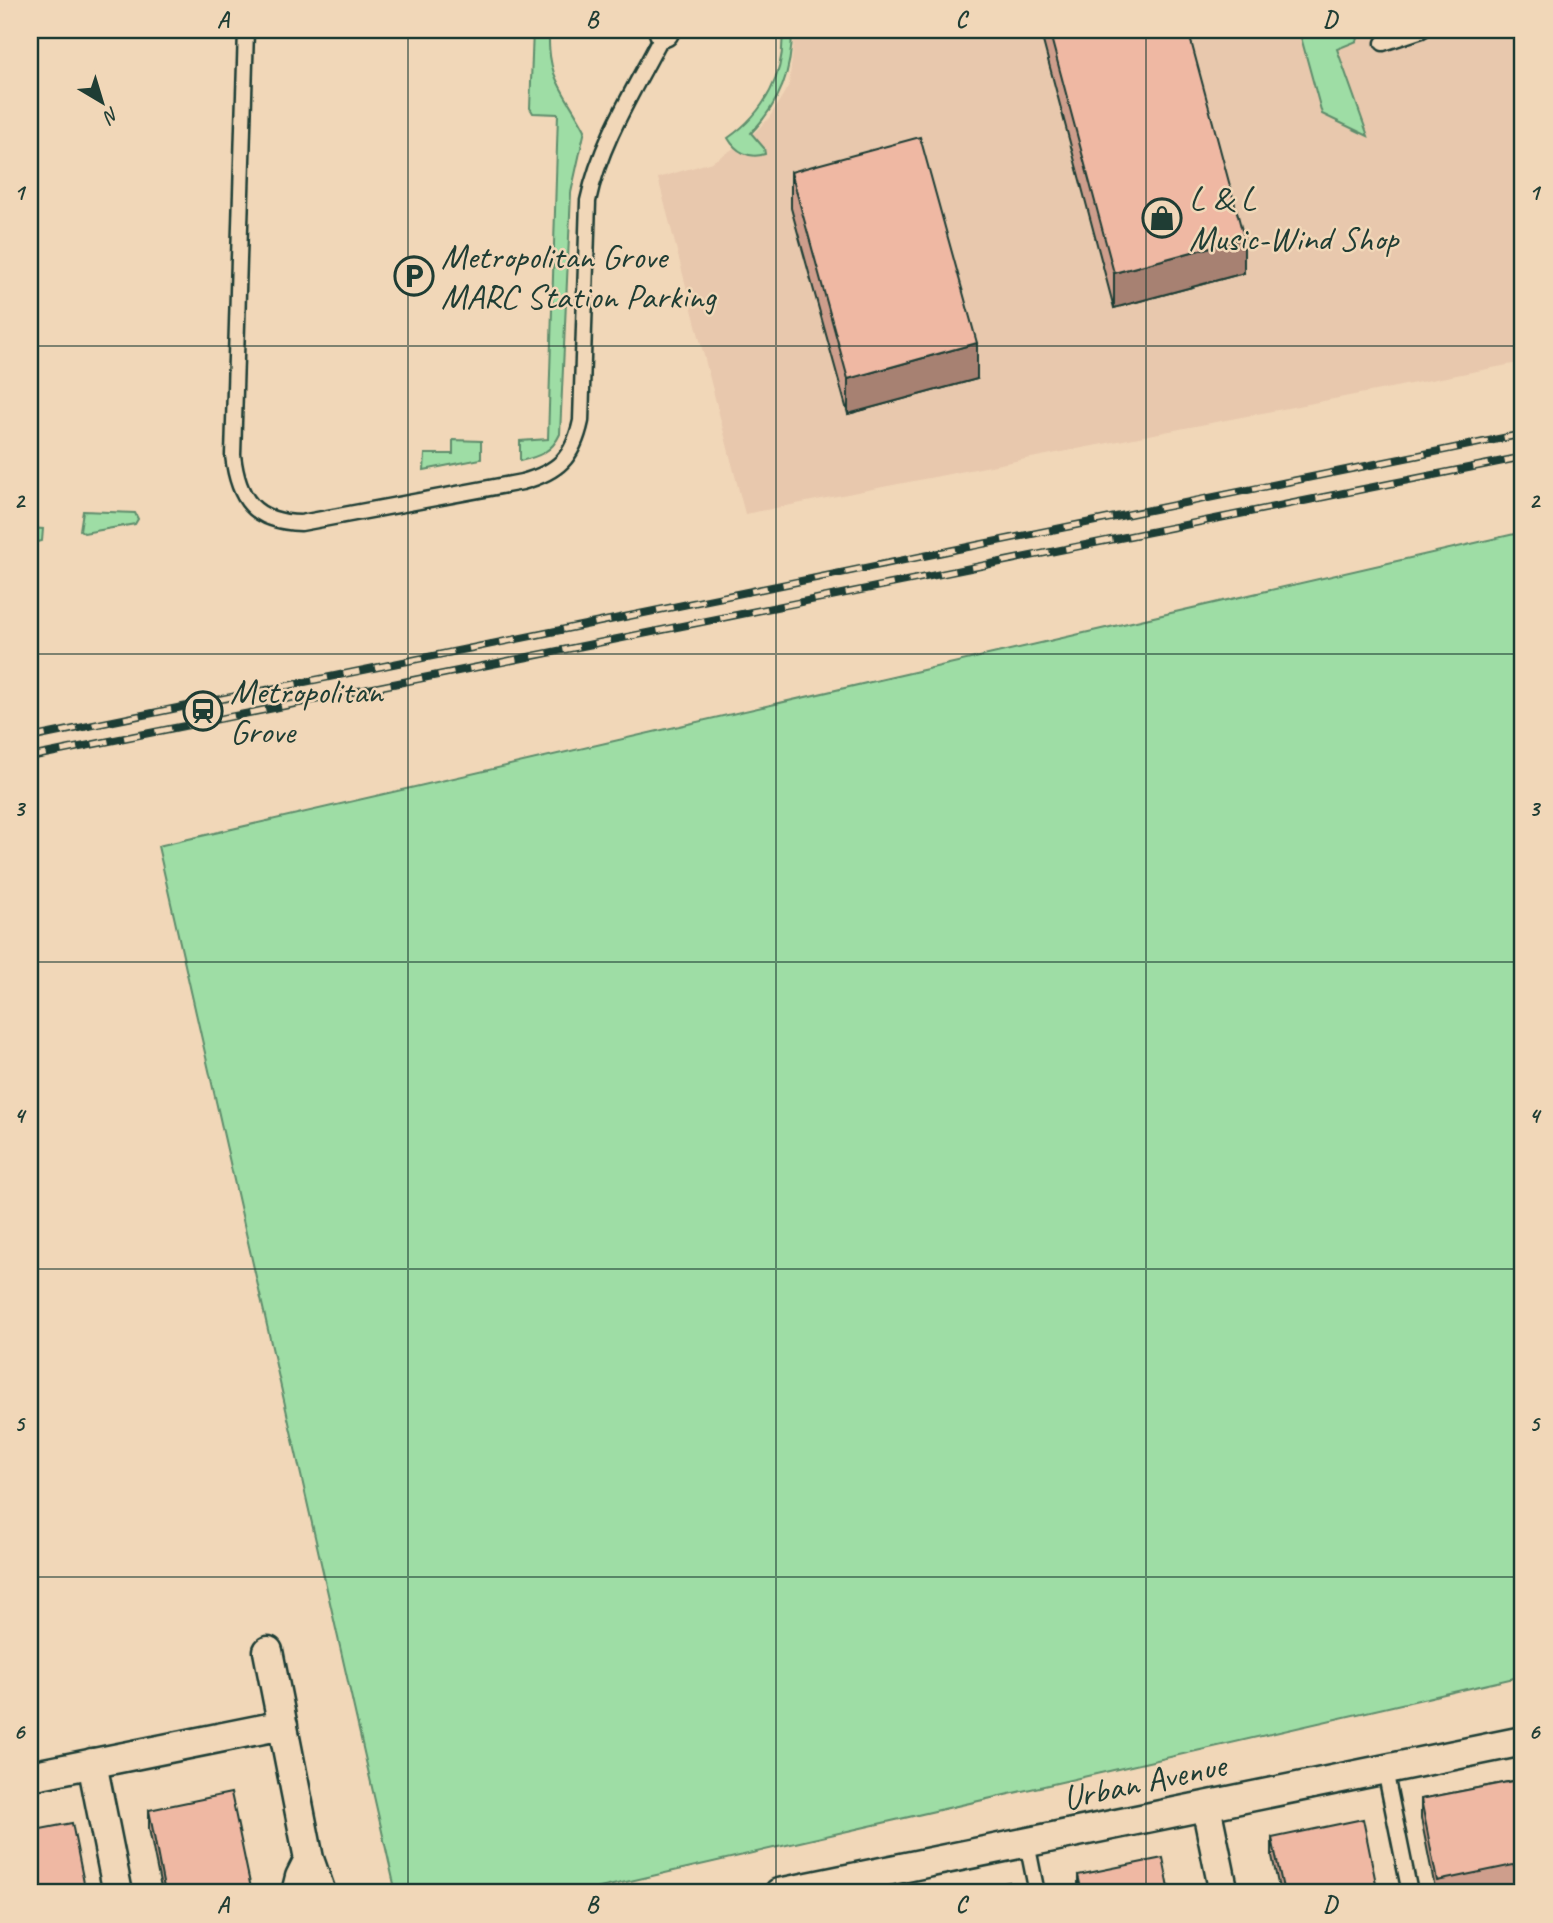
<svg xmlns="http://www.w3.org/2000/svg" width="1553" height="1923" font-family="Caveat,sans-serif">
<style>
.built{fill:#e8c8ad}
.green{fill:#9edda5;stroke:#5e8d6c;stroke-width:2}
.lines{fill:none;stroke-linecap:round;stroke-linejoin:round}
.service-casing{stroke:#1f3d34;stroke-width:19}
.minor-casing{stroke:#1f3d34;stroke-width:33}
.service{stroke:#f1d7b8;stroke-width:14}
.minor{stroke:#f1d7b8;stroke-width:28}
.rail-casing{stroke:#1f3d34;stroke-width:8}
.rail{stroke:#f1d7b8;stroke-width:5;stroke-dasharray:16;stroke-linecap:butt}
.wall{fill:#ce9e8c;stroke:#1f3d34;stroke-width:2}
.shaded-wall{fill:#a78172;stroke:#1f3d34;stroke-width:2}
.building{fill:#efb8a3;stroke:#1f3d34;stroke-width:2}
.grid{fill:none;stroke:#1f3d34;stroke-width:2;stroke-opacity:0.55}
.labels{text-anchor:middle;stroke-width:5;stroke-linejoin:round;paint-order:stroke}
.poi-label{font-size:35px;fill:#1f3d34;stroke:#f1d7b8;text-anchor:start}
.street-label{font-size:35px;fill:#1f3d34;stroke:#f1d7b8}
.neatline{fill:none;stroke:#1f3d34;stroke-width:2.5}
.grid-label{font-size:23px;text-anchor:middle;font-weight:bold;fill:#1f3d34}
</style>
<rect width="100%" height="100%" fill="#f1d7b8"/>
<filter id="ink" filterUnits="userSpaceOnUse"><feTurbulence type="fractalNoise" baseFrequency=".0143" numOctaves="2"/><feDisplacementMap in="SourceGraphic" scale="14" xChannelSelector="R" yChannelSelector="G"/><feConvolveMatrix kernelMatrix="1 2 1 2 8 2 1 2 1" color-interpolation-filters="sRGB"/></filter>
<g filter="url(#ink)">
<!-- built -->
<path class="built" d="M 795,30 L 1523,30 L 1523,362 L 745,514 L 658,178 L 712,162 L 747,140 L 769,118 L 789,85 Z"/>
<!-- green -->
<path class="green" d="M 533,30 L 549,30 C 547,80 564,90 585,130 L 571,193 L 560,434 C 552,452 538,457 520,461 L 520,441 L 548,439 L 558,114 L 533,113 L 530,108 Z
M 782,30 L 792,30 C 792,71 780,103 751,133 L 764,148 L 765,154 C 749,159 736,152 728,138 C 764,113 786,74 782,30 Z
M 1299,30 L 1330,30 L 1331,34 L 1344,30 L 1357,30 L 1360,33 L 1357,41 L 1337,49 L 1368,136 L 1322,114 Z
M 453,440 L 481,441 L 481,459 L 424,470 L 425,454 L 453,454 Z
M 83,511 L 135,513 L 138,519 L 135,524 L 84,533 L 80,530 Z
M 30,528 L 43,529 L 42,541 L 30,544 Z
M 1523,532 L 1523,1676 L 578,1893 L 396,1893 L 158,846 Z"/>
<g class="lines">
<!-- service casing -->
<g class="service-casing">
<path id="service" d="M 246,30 L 233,455 C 238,499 254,522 301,523 L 522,482 C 558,472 573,458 581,421 L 588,201 C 601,140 636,87 664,32
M 1383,43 L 1422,30
M 1385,1770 L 1410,1893
M 1027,1843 L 1037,1893"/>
</g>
<!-- minor casing -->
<g class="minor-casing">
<path id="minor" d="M 664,30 L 664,32
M 268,1651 L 309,1859 L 321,1893
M 92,1763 L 118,1893
M 30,1776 L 283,1725
M 1206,1806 L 1224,1893
M 296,1893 L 300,1877 L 309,1859
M 779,1893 L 1523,1741"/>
</g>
<!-- service -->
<use href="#service" class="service"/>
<!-- minor -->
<use href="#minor" class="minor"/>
<!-- rail casing -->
<g class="rail-casing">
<path id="rail" d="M 30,738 L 1523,434
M 30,757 L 1523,457"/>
</g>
<!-- rail -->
<use href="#rail" class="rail"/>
</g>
<!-- wall -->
<path class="wall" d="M 1040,30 L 1188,30 L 1244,273 L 1114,308 Z
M 791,172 L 977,379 L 848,414 L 791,208 Z
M 1523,1779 L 1523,1882 L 1466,1893 L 1436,1893 L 1421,1818 L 1421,1799 Z
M 149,1810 L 252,1893 L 162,1893 L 149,1829 Z
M 1272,1838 L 1378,1893 L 1280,1893 L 1272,1856 Z
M 1078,1875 L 1170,1893 L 1078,1893 Z"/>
<!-- shaded-wall -->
<path class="shaded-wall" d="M 1244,238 L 1244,273 L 1114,308 L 1114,273 Z
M 977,343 L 977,379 L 848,414 L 848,379 Z"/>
<!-- building -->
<path class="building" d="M 1049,30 L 1188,30 L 1244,238 L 1114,273 Z
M 920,137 L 977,343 L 848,379 L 791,172 Z
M 1523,1779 L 1523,1863 L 1437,1881 L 1421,1799 Z
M 231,1793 L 252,1893 L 165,1893 L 149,1810 Z
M 1363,1819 L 1378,1893 L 1284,1893 L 1272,1838 Z
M 72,1823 L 86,1893 L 30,1893 L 30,1831 Z
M 1163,1858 L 1170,1893 L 1082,1893 L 1078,1875 Z
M 1009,1882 L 1011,1893 L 955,1893 Z"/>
</g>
<!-- grid -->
<path class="grid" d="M 408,30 L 408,1893M 776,30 L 776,1893M 1146,30 L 1146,1893M 30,346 L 1523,346M 30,654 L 1523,654M 30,962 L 1523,962M 30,1269 L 1523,1269M 30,1577 L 1523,1577"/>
<!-- icons -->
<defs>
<g id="shop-ring" transform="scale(2.0125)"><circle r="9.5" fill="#f1d7b8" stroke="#1f3d34" stroke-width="1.5"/><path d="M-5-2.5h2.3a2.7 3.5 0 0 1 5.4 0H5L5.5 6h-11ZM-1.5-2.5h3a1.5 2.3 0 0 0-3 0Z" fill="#1f3d34"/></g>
<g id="parking-ring" transform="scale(2.0125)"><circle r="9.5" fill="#f1d7b8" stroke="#1f3d34" stroke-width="1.5"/><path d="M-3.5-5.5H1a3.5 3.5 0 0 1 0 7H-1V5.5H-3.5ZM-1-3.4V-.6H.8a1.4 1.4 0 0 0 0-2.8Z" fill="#1f3d34"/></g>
<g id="station-ring" transform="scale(2.0125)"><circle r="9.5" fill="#f1d7b8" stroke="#1f3d34" stroke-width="1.5"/><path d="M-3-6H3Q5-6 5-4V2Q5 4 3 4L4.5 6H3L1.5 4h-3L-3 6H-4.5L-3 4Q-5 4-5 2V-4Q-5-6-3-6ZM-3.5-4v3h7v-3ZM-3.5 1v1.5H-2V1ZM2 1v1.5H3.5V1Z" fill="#1f3d34"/></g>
</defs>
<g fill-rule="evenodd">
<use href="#shop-ring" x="1162" y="218"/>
<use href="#parking-ring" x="414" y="276"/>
<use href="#station-ring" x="203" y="711"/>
</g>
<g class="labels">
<!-- poi labels -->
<g class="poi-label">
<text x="1189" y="210">L &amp; L<tspan x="1189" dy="40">Music-Wind Shop</tspan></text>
<text x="441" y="268">Metropolitan Grove<tspan x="441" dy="40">MARC Station Parking</tspan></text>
<text x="230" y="703">Metropolitan<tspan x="230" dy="40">Grove</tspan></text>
</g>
<!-- street labels -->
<g class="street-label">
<text transform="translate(1144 1781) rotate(-12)" y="12">Urban Avenue</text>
</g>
</g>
<!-- margin -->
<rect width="1553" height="1923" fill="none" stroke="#f1d7b8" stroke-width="77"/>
<!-- north arrow -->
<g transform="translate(102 102) rotate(142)" stroke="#f1d7b8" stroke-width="5" paint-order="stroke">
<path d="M0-5L12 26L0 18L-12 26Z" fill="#1f3d34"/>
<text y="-10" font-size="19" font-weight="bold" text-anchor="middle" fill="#1f3d34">N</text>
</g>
<rect x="38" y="38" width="1476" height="1846" class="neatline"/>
<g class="grid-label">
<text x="223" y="27">A</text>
<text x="592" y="27">B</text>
<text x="961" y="27">C</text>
<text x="1330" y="27">D</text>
<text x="19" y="200">1</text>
<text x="1534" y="200">1</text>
<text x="19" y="508">2</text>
<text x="1534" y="508">2</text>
<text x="19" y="816">3</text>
<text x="1534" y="816">3</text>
<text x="19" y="1123">4</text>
<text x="1534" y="1123">4</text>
<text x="19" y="1431">5</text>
<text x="1534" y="1431">5</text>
<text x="19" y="1739">6</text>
<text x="1534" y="1739">6</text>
<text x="223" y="1912">A</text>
<text x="592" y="1912">B</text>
<text x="961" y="1912">C</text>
<text x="1330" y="1912">D</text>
</g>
</svg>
